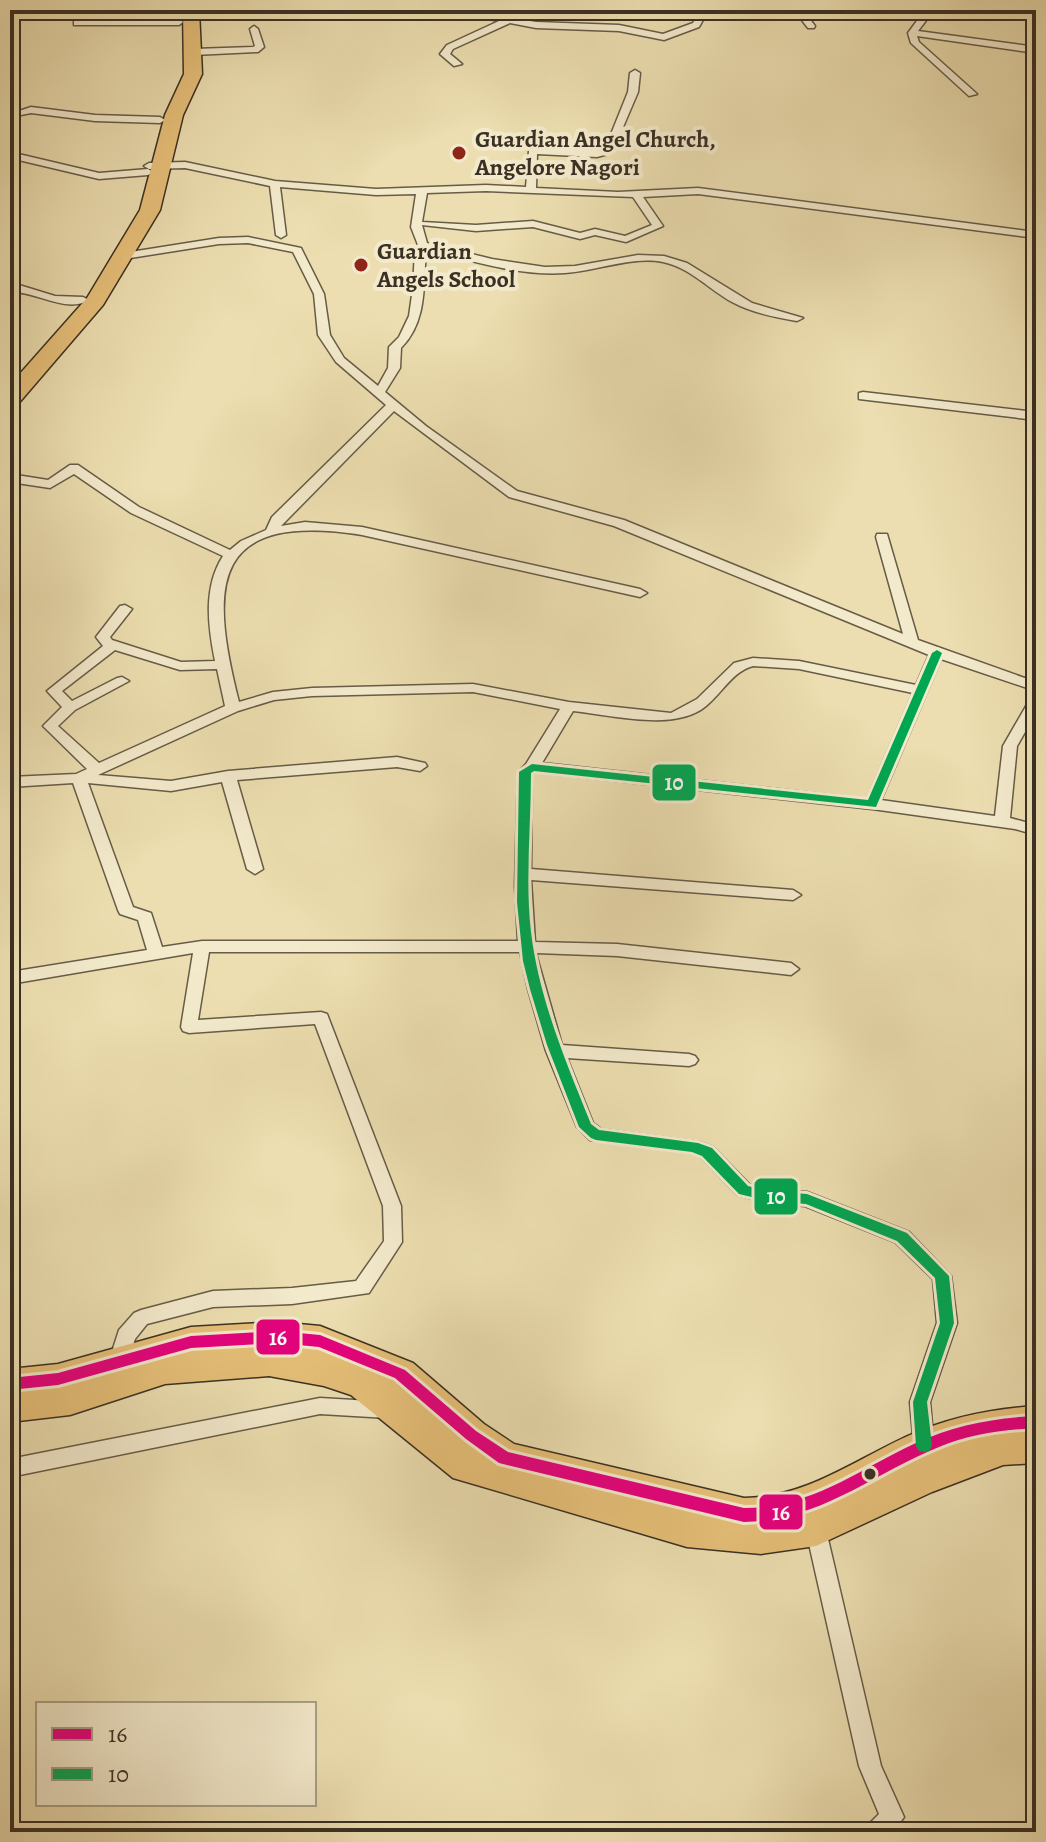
<svg xmlns="http://www.w3.org/2000/svg" width="1046" height="1842" font-family="Alegreya,serif">
<style>
.lines{fill:none;stroke-linecap:round;stroke-linejoin:round}
.street-casing{stroke:#665c47;stroke-width:3}
.highway-casing{stroke:#3a3024;stroke-width:3}
.street{fill:#f3eacc;fill-rule:evenodd}
.highway{fill:#e6bf78;fill-rule:evenodd}
.bus-1-casing{stroke:#f3eacc;stroke-width:6}
.bus-2-casing{stroke:#f3eacc;stroke-width:6}
.bus-1{fill:#e5007d;fill-rule:evenodd}
.bus-2{fill:#00a651;fill-rule:evenodd}
.poi-dot{fill:#8f2418;stroke:#f3eacc;stroke-width:3}
.bus-dot{fill:#3a3024;stroke:#f3eacc;stroke-width:3}
.labels{text-anchor:middle;stroke-width:8;stroke-linejoin:round;paint-order:stroke}
.far-poi-label{font-size:24px;font-weight:bold;fill:#3a3024;stroke:#f3eacc;text-anchor:start}
.line-badge{stroke:#f3eacc;stroke-width:3}
.badge-label{font-size:22px;text-anchor:middle;font-weight:bold;fill:#fff}
</style>
<rect width="100%" height="100%" fill="#ecdeb0"/>
<filter id="stains"><feTurbulence type="fractalNoise" baseFrequency=".0025" numOctaves="4"/><feColorMatrix values="0 0 0 0 .2 0 0 0 0 .09 0 0 0 0 .02 0 0 0 .5 -.17"/></filter>
<radialGradient id="worn" r=".72"><stop offset=".6" stop-color="#630" stop-opacity="0"/><stop offset="1" stop-color="#630" stop-opacity=".3"/></radialGradient>
<g class="lines">
<!-- street casing -->
<g class="street-casing">
<path id="street" d="M 471,10 L 508,17 L 523,10 L 534,10 L 518,19 L 536,22 L 619,25 L 663,34 L 693,23 L 696,18 L 690,10 L 698,10 L 704,18 L 699,27 L 664,40 L 619,31 L 536,28 L 510,23 L 453,49 L 450,54 L 462,64 L 454,66 L 440,54 L 447,45 L 499,21 L 479,17 Z
M 720,10 L 765,10 L 758,16 Z
M 794,10 L 803,10 L 815,26 L 814,28 L 808,28 Z
M 925,10 L 934,10 L 918,31 L 1036,47 L 1036,53 L 917,36 L 919,42 L 977,94 L 969,96 L 911,43 L 908,33 Z
M 77,20 L 179,19 L 183,22 L 179,25 L 74,25 L 74,21 Z
M 254,26 L 258,29 L 264,47 L 258,52 L 194,55 L 189,52 L 194,49 L 253,47 L 255,46 L 250,29 Z
M 635,70 L 640,73 L 638,92 L 612,153 L 597,157 L 537,154 L 536,188 L 618,192 L 698,188 L 1036,232 L 1036,238 L 698,194 L 643,197 L 663,226 L 626,242 L 595,235 L 580,239 L 533,227 L 476,231 L 422,225 L 427,243 L 492,259 L 545,267 L 575,266 L 638,255 L 664,256 L 687,263 L 752,303 L 803,318 L 797,321 C 775,317 752,313 732,302 C 710,290 689,267 663,262 C 630,256 598,271 565,273 C 518,276 471,261 426,249 C 423,283 428,321 401,348 L 400,368 L 385,392 L 426,426 L 517,491 L 624,520 L 903,634 L 876,537 L 877,534 L 887,534 L 918,640 L 1036,682 L 1036,691 L 941,659 L 881,800 L 995,816 L 1003,746 L 1029,701 L 1036,697 L 1036,713 L 1017,746 L 1010,818 L 1036,825 L 1036,835 L 1015,829 L 872,809 L 535,772 L 532,774 L 531,869 L 793,890 L 801,895 L 793,900 L 531,880 L 535,942 L 617,944 L 791,963 L 799,969 L 791,975 L 617,956 L 536,953 L 538,961 L 562,1045 L 689,1054 L 695,1056 L 698,1060 L 695,1064 L 689,1066 L 567,1058 L 593,1123 L 601,1129 L 699,1142 L 713,1147 L 750,1185 L 768,1189 L 807,1192 L 909,1232 L 951,1276 L 957,1323 L 930,1402 L 934,1446 L 931,1452 L 924,1455 L 917,1452 L 914,1446 L 910,1402 L 937,1323 L 933,1279 L 895,1242 L 805,1206 L 768,1203 L 738,1195 L 701,1157 L 692,1153 L 590,1140 L 577,1127 L 546,1051 L 528,989 L 520,952 L 209,952 L 198,1020 L 321,1012 L 327,1014 L 401,1206 L 402,1242 L 369,1293 L 292,1304 L 213,1307 L 147,1324 L 135,1339 L 126,1367 L 119,1369 L 112,1367 L 109,1361 L 119,1330 L 134,1313 L 141,1310 L 213,1291 L 292,1288 L 356,1281 L 384,1241 L 383,1206 L 315,1024 L 189,1033 L 183,1031 L 181,1027 L 193,953 L 10,984 L 10,972 L 147,950 L 138,920 L 120,914 L 118,910 L 73,783 L 10,787 L 10,777 L 76,774 L 87,769 L 43,726 L 62,707 L 47,691 L 103,646 L 96,637 L 120,606 L 125,605 L 132,609 L 110,637 L 112,640 L 181,662 L 215,661 C 208,626 203,587 223,556 L 131,513 L 74,474 L 50,488 L 10,482 L 10,474 L 48,480 L 70,465 L 78,465 L 139,507 L 230,550 L 241,541 L 266,530 L 272,517 L 386,405 L 336,362 L 318,335 L 314,294 L 293,252 L 248,243 L 219,244 L 124,259 L 119,256 L 124,253 L 219,238 L 248,237 L 301,248 L 324,294 L 330,335 L 344,358 L 378,386 L 388,368 L 389,347 L 399,337 L 409,316 L 413,288 L 415,250 L 418,245 L 411,227 L 416,194 L 376,195 L 280,187 L 286,235 L 281,238 L 276,235 L 270,186 L 185,168 L 149,169 L 144,166 L 149,163 L 185,162 L 275,181 L 376,189 L 486,185 L 526,187 L 529,151 L 539,147 L 597,151 L 605,149 L 628,92 L 630,73 ZM 486,191 L 633,197 L 652,225 L 625,236 L 595,229 L 580,233 L 533,221 L 476,225 L 422,222 L 427,193 ZM 394,411 L 509,497 L 614,526 L 929,655 L 916,685 L 799,661 L 753,658 L 734,663 L 697,699 L 671,713 L 569,702 L 473,684 L 312,688 L 273,692 L 239,702 C 208,581 213,512 362,535 L 640,597 L 647,593 L 640,589 L 362,527 L 305,522 L 281,526 ZM 115,650 L 180,670 L 217,669 L 225,706 L 99,763 L 58,726 L 75,710 L 129,681 L 122,677 L 117,678 L 72,701 L 62,691 ZM 753,666 L 799,669 L 913,693 L 867,799 L 542,763 L 573,711 C 612,715 675,732 706,706 C 723,692 732,672 753,666 ZM 473,692 L 560,709 L 526,764 L 518,772 L 515,886 L 518,941 L 202,941 L 162,947 L 151,913 L 133,907 L 88,783 L 171,791 L 222,782 L 247,869 L 255,874 L 263,869 L 237,780 L 397,767 L 420,771 L 427,766 L 425,763 L 397,757 L 228,771 L 171,781 L 98,775 L 238,711 L 274,700 L 312,696 Z
M 31,107 L 95,115 L 160,117 L 165,120 L 160,123 L 95,121 L 31,113 L 21,115 L 16,112 Z
M 10,152 L 99,173 L 148,169 L 153,172 L 148,175 L 99,179 L 10,158 Z
M 19,285 L 55,296 L 83,297 L 89,300 C 65,314 35,290 10,292 L 10,286 Z
M 863,392 L 1036,412 L 1036,420 L 859,399 L 859,393 Z
M 320,1398 L 388,1402 L 395,1404 L 398,1410 L 395,1416 L 388,1418 L 320,1414 L 10,1477 L 10,1459 Z
M 815,1517 L 822,1520 L 825,1526 L 881,1766 L 904,1817 L 893,1832 L 865,1832 L 869,1824 L 879,1814 L 859,1766 L 805,1526 L 808,1520 Z"/>
</g>
<!-- highway casing -->
<g class="highway-casing">
<path id="highway" d="M 183,10 L 199,10 L 202,74 L 183,115 L 160,210 L 103,305 L 18,404 L 10,406 L 10,385 L 87,298 L 140,210 L 165,115 L 184,74 Z
M 278,1322 L 320,1326 L 413,1363 L 484,1424 L 514,1444 L 744,1498 C 808,1497 854,1460 910,1435 C 950,1417 992,1409 1036,1406 L 1036,1463 L 1003,1465 L 932,1492 L 816,1546 L 761,1554 L 687,1547 L 453,1478 L 351,1395 L 324,1386 L 269,1376 L 165,1384 L 70,1415 L 10,1422 L 10,1369 L 58,1364 L 191,1327 Z"/>
</g>
<!-- street -->
<use href="#street" class="street"/>
<!-- highway -->
<use href="#highway" class="highway"/>
<!-- bus-1 casing -->
<g class="bus-1-casing">
<path id="bus-1" d="M 278,1331 L 320,1335 L 405,1370 L 476,1431 L 508,1452 L 744,1508 C 813,1507 856,1471 916,1443 C 954,1425 994,1418 1036,1416 L 1036,1428 C 1003,1430 970,1434 939,1447 C 870,1475 822,1520 744,1522 L 499,1463 L 466,1439 L 395,1378 L 319,1347 L 278,1343 L 191,1348 L 58,1385 L 10,1390 L 10,1378 L 58,1373 L 191,1336 Z"/>
</g>
<!-- bus-2 casing -->
<g class="bus-2-casing">
<path id="bus-2" d="M 937,650 L 942,653 L 876,807 L 534,771 L 531,773 C 531,826 525,880 531,932 C 539,999 566,1062 591,1124 L 599,1130 L 698,1143 L 712,1148 L 748,1186 L 768,1191 L 807,1194 L 907,1233 L 949,1276 L 954,1323 L 927,1402 L 932,1446 L 929,1451 L 924,1452 L 919,1451 L 916,1446 L 913,1402 L 940,1323 L 935,1278 L 897,1241 L 806,1204 L 768,1201 L 739,1194 L 702,1156 L 692,1152 L 596,1140 L 591,1138 L 579,1127 L 547,1045 L 530,989 L 523,961 L 517,902 L 519,772 L 532,764 L 868,800 L 932,653 Z"/>
</g>
<!-- bus-1 -->
<use href="#bus-1" class="bus-1"/>
<!-- bus-2 -->
<use href="#bus-2" class="bus-2"/>
</g>
<!-- markers -->
<g class="poi-dot">
<circle cx="459" cy="153" r="8"/>
<circle cx="361" cy="265" r="8"/>
</g>
<circle class="bus-dot" cx="870" cy="1474" r="7"/>
<g class="labels">
<!-- far-poi labels -->
<g class="far-poi-label">
<text x="475" y="147">Guardian Angel Church,<tspan x="475" dy="28">Angelore Nagori</tspan></text>
<text x="377" y="259">Guardian<tspan x="377" dy="28">Angels School</tspan></text>
</g>
</g>
<g class="line-badge">
<rect x="651" y="763" width="46" height="39" rx="8" fill="#00a651"/>
<rect x="753" y="1177" width="46" height="39" rx="8" fill="#00a651"/>
<rect x="255" y="1318" width="46" height="38" rx="8" fill="#e5007d"/>
<rect x="758" y="1493" width="46" height="38" rx="8" fill="#e5007d"/>
</g>
<g class="badge-label">
<text x="674" y="790">10</text>
<text x="776" y="1204">10</text>
<text x="278" y="1345">16</text>
<text x="781" y="1520">16</text>
</g>
<!-- margin -->
<rect width="1046" height="1842" fill="none" stroke="#ecdeb0" stroke-width="40"/>
<rect x="12" y="12" width="1022" height="1818" fill="none" stroke="#3a3024" stroke-width="4"/>
<rect x="20" y="20" width="1006" height="1802" fill="none" stroke="#3a3024" stroke-width="2"/>
<!-- legend -->
<rect x="36" y="1702" width="280" height="104" fill="#f3eacc" stroke="#a9a089" stroke-width="2"/>
<rect x="52" y="1728" width="40" height="12" fill="#e5007d" stroke="#a9a089" stroke-width="2"/>
<text x="108" y="1742" font-size="24" fill="#3a3024">16</text>
<rect x="52" y="1768" width="40" height="12" fill="#00a651" stroke="#a9a089" stroke-width="2"/>
<text x="108" y="1782" font-size="24" fill="#3a3024">10</text>
<rect width="100%" height="100%" filter="url(#stains)"/>
<rect width="100%" height="100%" fill="url(#worn)"/>
</svg>
